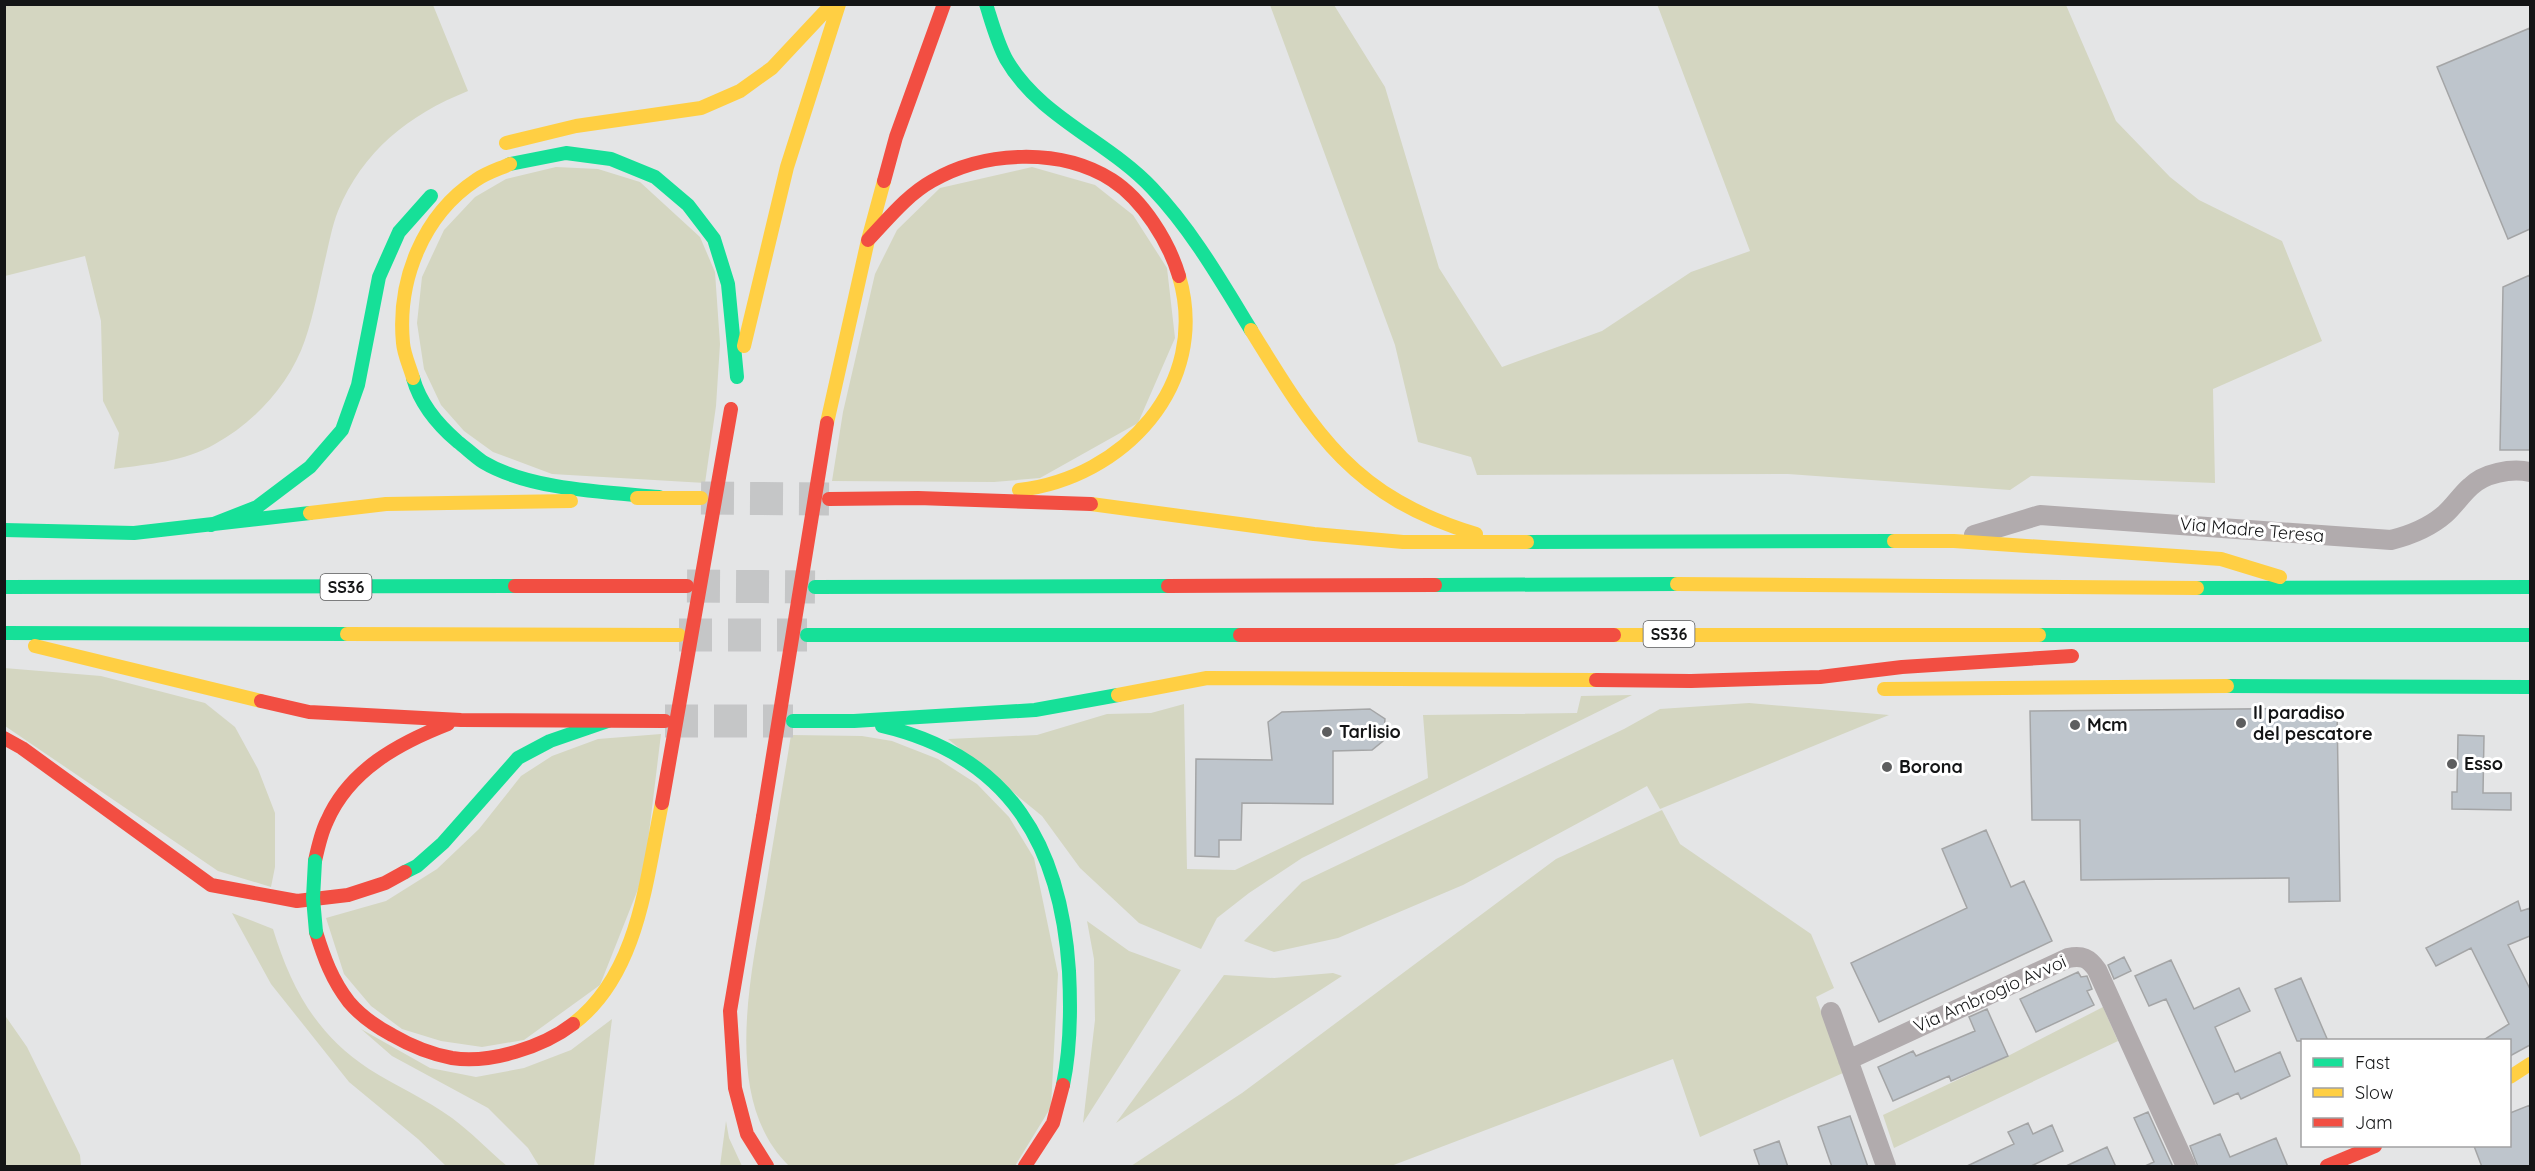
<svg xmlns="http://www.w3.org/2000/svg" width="2535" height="1171" font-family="Quicksand,sans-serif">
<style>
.green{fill:#d4d6c1}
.building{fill:#bec5cc;stroke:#a4a5a6;stroke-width:1.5}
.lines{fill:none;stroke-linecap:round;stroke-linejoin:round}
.highway-tunnel{stroke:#c5c6c7;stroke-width:33;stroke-dasharray:33 16;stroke-linecap:butt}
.street{stroke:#b1abad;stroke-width:20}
.fast{stroke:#16e098;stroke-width:14}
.slow{stroke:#ffcf43;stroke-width:14}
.jam{stroke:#f24e42;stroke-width:14}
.fast-bridge{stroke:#16e098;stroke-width:14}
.jam-bridge{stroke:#f24e42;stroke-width:14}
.poi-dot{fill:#5d5e5f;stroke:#fff;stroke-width:2}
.labels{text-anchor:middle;stroke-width:6;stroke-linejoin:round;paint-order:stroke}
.shield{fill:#fff;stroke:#5a5b5c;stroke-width:1.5}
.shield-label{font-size:16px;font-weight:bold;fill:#141516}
.street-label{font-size:18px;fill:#141516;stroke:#fff}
.poi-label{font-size:18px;font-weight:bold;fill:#141516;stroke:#fff;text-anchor:start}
</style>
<rect width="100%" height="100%" fill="#e4e5e6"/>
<!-- green -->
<path class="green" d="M 1657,4 L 2066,5 L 2116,121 L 2170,177 L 2199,200 L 2282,241 L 2322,341 L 2213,389 L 2215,483 L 2031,476 L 2010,490 L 1788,474 L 1477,475 L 1471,457 L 1418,442 L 1395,345 L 1270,5 L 1334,5 L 1385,87 L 1439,268 L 1502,367 L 1602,331 L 1691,272 L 1750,251 Z
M 4,5 L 433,5 L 468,91 C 408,115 363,151 338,211 C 332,226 329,244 325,260 C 319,286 314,314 305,340 C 290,384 255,422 215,444 C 184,462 148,464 114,469 L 119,433 L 103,401 L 101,321 L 85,256 L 5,276 Z
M 556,167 L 598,169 L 640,182 L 700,237 L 715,272 L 720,344 L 716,406 L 705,483 L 552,474 L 493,452 L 464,431 L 441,405 L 424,369 L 417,323 L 422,277 L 444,230 L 475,197 L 506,179 Z
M 1032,167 L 1095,185 L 1133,215 L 1167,268 L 1175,338 L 1138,423 L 1040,478 L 994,482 L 832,481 L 843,412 L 875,274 L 897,230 L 940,188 Z
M 4,668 L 101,676 L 205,703 L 235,727 L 258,769 L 275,813 L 275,867 L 271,887 L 218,871 L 5,726 Z
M 1632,695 L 1302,858 L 1249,893 L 1217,918 L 1201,949 L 1139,923 L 1080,868 L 1042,816 L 948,739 L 1037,735 L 1107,714 L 1151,713 L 1184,704 L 1187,869 L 1235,870 L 1428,778 L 1423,715 L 1577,713 L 1581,696 Z
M 1749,703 L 1889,715 L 1660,809 L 1647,786 L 1463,885 L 1338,938 L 1274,952 L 1244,941 L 1302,882 L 1624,729 L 1660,709 Z
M 661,734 L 644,874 L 600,985 L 524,1040 L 482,1047 L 441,1041 L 402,1029 L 371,1006 L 344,974 L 326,918 L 386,901 L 437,869 L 479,829 L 521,776 L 552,756 L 598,739 Z
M 791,735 L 862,736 L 892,741 L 938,759 L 977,784 L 1009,817 L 1034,858 L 1058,974 L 1051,1107 L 1015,1166 L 789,1166 C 720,1099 752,971 766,887 C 774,836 783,785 791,735 Z
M 1662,810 L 1680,844 L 1811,934 L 1834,988 L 1816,997 L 1843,1073 L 1700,1137 L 1673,1059 L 1391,1166 L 1131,1166 L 1242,1093 L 1556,859 Z
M 232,913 L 273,929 C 291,988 316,1034 369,1069 C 396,1086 426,1099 452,1118 C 471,1132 488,1150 507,1166 L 446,1166 L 418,1139 L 349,1082 L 271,984 Z
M 1087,921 L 1129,951 L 1181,970 L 1083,1123 L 1095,1020 L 1094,959 Z
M 1333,973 L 1342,976 L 1116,1123 L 1224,975 L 1274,978 Z
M 2103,1007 L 2118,1041 L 1894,1148 L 1883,1115 L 2008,1056 Z
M 4,1014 L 27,1047 L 80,1155 L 81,1166 L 5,1166 Z
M 612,1019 L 594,1166 L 539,1166 L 528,1148 L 488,1108 L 392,1056 L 361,1029 L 430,1068 L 476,1077 L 524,1068 L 571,1050 Z
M 726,1121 L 729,1138 L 742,1166 L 720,1166 Z"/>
<!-- building -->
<path class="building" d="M 2530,28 L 2530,229 L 2508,239 L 2437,67 Z
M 2530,275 L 2530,450 L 2500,450 L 2503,287 Z
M 2337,708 L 2340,901 L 2289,902 L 2289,878 L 2081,880 L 2080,820 L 2032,820 L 2030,711 Z
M 1370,709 L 1385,719 L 1383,741 L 1372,750 L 1333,751 L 1333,804 L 1242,803 L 1241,840 L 1219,840 L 1219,857 L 1195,856 L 1196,759 L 1272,760 L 1268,722 L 1282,712 Z
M 2458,735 L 2484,736 L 2483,793 L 2511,793 L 2511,810 L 2452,809 L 2452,792 L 2457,792 Z
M 1986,830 L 2011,887 L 2024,881 L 2052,941 L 1879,1022 L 1851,963 L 1967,908 L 1942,849 Z
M 2518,901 L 2521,911 L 2530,908 L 2530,936 L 2508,945 L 2530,989 L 2530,1045 L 2510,1056 L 2510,1041 L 2482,1041 L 2509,1024 L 2471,948 L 2436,966 L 2426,948 Z
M 2124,957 L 2131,971 L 2114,979 L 2108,965 Z
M 2171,960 L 2194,1009 L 2239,988 L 2250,1011 L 2215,1027 L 2235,1072 L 2280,1052 L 2290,1076 L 2241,1099 L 2238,1093 L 2214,1104 L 2166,999 L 2149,1006 L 2135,976 Z
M 2078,972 L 2081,977 L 2087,976 L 2092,989 L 2087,991 L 2094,1005 L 2036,1032 L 2020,999 Z
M 2301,978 L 2328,1041 L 2297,1041 L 2275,989 Z
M 1987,1009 L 2008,1056 L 1951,1081 L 1949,1076 L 1893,1101 L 1878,1067 L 1913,1051 L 1916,1056 L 1975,1031 L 1969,1017 Z
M 2530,1105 L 2530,1167 L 2482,1167 L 2474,1146 L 2510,1146 L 2510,1113 Z
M 2148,1112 L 2173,1167 L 2143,1167 L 2154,1162 L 2134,1118 Z
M 1850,1116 L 1868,1167 L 1832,1167 L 1818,1127 Z
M 2028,1123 L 2033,1134 L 2052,1125 L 2063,1151 L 2029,1167 L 1965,1167 L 2014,1144 L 2008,1132 Z
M 2220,1134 L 2230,1157 L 2276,1138 L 2288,1167 L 2198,1167 L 2190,1146 Z
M 1779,1141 L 1788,1167 L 1760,1167 L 1754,1150 Z
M 2107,1147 L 2116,1167 L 2064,1167 Z"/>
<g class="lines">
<!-- highway-tunnel -->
<path class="highway-tunnel" d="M 701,498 L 829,499
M 687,586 L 815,587
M 679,635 L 807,635
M 665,721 L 793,721"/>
<!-- street -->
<path class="street" d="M 1974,535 L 2040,515 L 2391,540 C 2411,535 2429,528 2445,514 C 2454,506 2461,495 2470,487 C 2484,473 2511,468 2530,472
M 1831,1012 L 1886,1166
M 1848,1060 L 2068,958 C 2082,955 2089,958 2097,970 L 2186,1166"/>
<!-- fast -->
<path class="fast" d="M 986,4 C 992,23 997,42 1006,59 C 1039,117 1108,141 1152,188 C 1192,230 1221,281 1251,330
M 510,164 L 566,153 L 611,159 L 655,177 L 688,205 L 714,239 L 728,284 L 737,377
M 413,378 C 420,403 438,425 458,442 C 466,448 474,456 483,462 C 530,490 605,492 659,497
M 211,525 L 257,507 L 310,467 L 342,430 L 358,385 L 379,277 L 399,232 L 431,196
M 4,530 L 134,533 L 310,513
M 1527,542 L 1894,541
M 1435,585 L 1677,584
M 4,587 L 515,586
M 815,587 L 1168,586
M 2197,588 L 2530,587
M 4,633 L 347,634
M 807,635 L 1240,635
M 2039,635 L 2530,635
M 2227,686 L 2530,687
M 793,721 L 854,721 L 1035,710 L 1118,695
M 882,726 C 1010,756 1061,846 1069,971 C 1071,1009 1071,1047 1063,1085
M 405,872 L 417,866 L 443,843 L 518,758 L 550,741 L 608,721"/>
<!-- slow -->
<path class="slow" d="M 506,143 L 576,126 L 701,108 L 740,91 L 772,68 L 832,4
M 1251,330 C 1315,434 1353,497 1476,534
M 744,346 L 787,167 L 839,4
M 413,378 C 410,367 404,355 403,343 C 397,280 423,215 476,180 C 486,173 499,169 510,164
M 827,423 L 868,240 L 884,181
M 1019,490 C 1123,478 1211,385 1179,276
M 637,498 L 701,498
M 1091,504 L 1314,534 L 1403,542 L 1527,542
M 310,513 L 386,504 L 571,501
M 1894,541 L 1954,541 L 2221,559 L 2280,577
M 1677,584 L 2197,588
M 347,634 L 679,635
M 1614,635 L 2039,635
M 35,646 L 261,701
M 1884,689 L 2227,686
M 1118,695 L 1207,678 L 1596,680
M 573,1024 C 639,974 646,879 662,803
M 2510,1077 L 2530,1064"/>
<!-- jam -->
<path class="jam" d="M 884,181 L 896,137 L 944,4
M 868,240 C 888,219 907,195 932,181 C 984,151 1060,147 1112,180 C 1143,200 1169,242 1179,276
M 829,499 L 918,498 L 1091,504
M 515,586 L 687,586
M 1168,586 L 1435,585
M 1240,635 L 1614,635
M 1596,680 L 1691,681 L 1820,677 L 1902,667 L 2072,656
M 261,701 L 309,712 L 461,720 L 665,721
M 4,738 L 22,748 L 211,885 L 297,901 L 348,895 L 385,883 L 405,872
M 763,817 L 730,1011 L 735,1088 L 747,1134 L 767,1166
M 315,861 C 318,847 321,833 327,821 C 349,770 399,743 448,724
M 316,932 C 324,958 332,980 349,1002 C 360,1015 377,1027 392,1035 C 411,1046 430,1054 452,1058 C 490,1064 543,1047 573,1024
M 1025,1166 L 1053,1123 L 1063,1085
M 2327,1166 L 2375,1146"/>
<!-- fast-bridge -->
<path class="fast-bridge" d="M 315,861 L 313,898 L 316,932"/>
<!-- jam-bridge -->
<path class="jam-bridge" d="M 662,803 L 731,409
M 763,817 L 827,423"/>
</g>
<!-- markers -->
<g class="poi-dot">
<circle cx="2241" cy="723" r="6"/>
<circle cx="2075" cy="725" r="6"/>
<circle cx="1327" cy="732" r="6"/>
<circle cx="2452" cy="764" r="6"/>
<circle cx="1887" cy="767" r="6"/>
</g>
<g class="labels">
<!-- shield labels -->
<g class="shield">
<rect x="320.5" y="574" width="51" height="26" rx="4.5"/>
<rect x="1643.5" y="621" width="51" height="26" rx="4.5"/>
</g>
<g class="shield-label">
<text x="346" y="593">SS36</text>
<text x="1669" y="640">SS36</text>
</g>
<!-- street labels -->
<g class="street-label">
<text transform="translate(2252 530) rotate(5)" y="6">Via Madre Teresa</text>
<text transform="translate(1990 994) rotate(-24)" y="6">Via Ambrogio Avvoi</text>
</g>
<!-- poi labels -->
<g class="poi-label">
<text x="2253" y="719">Il paradiso<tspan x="2253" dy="21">del pescatore</tspan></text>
<text x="2087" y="731">Mcm</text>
<text x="1339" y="738">Tarlisio</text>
<text x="2464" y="770">Esso</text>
<text x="1899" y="773">Borona</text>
</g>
</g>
<!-- border -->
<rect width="2535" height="1171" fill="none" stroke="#141516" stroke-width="12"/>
<!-- legend -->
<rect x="2301" y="1039" width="210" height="108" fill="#ffffff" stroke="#a1a1a2" stroke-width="1.5"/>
<rect x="2313" y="1058" width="30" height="9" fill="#16e098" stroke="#a1a1a2" stroke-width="1.5"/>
<text x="2355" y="1069" font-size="18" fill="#141516">Fast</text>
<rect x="2313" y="1088" width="30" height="9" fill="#ffcf43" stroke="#a1a1a2" stroke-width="1.5"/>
<text x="2355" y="1099" font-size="18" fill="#141516">Slow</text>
<rect x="2313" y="1118" width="30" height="9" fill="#f24e42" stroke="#a1a1a2" stroke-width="1.5"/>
<text x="2355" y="1129" font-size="18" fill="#141516">Jam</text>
</svg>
